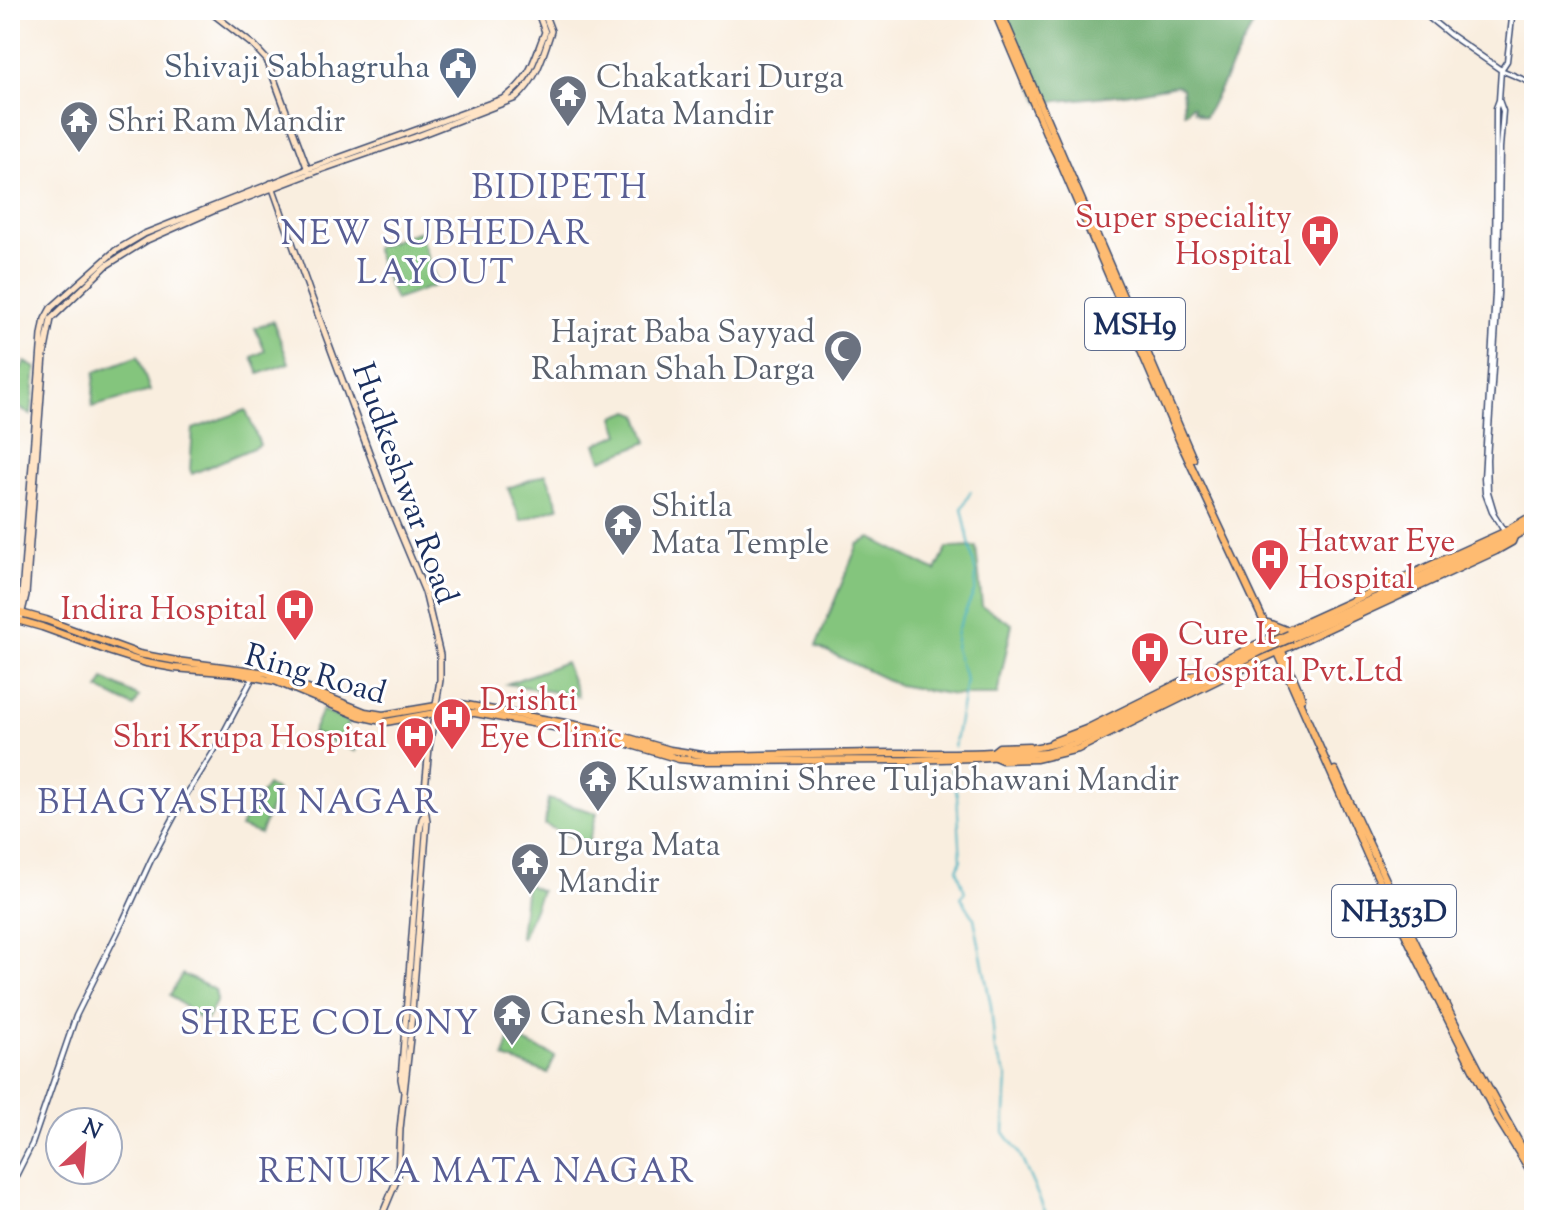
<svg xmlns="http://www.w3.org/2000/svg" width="1544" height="1230" font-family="'Sorts Mill Goudy',serif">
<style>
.green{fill:#84c57d;stroke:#507a6e;stroke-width:2}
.forest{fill:#6baa6c;stroke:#436c65;stroke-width:2}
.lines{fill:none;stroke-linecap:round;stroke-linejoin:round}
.stream{stroke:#44b1c1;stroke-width:2}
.tertiary-casing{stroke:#3c4c71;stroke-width:7}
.secondary-casing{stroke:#3c4c71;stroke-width:8}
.primary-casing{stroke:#3c4c71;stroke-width:9}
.trunk-casing{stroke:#3c4c71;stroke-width:9}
.tertiary{stroke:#fff;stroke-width:4}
.secondary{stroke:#ffe4c6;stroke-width:5}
.primary{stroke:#febb71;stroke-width:6}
.trunk{stroke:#febb71;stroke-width:6}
.trunk-bridge-casing{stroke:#3c4c71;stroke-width:9;stroke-linecap:butt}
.trunk-bridge{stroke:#febb71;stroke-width:6}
.labels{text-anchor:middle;stroke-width:6;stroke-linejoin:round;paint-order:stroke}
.shield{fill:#fff;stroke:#5f6d8e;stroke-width:2}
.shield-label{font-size:30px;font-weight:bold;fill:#1b2f5e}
.service-label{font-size:32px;fill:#4e5e75;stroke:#fff;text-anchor:end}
.worship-label{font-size:32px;fill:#5b616d;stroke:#fff;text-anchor:start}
.health-label{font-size:32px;fill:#be3a42;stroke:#fff;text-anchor:end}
.street-label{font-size:32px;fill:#1b2f5e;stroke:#fff}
.neighbourhood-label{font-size:34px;letter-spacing:2px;fill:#595e94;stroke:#fff}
</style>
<rect width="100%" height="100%" fill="#fff"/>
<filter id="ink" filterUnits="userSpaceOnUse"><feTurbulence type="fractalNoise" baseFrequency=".0125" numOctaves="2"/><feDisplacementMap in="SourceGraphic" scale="16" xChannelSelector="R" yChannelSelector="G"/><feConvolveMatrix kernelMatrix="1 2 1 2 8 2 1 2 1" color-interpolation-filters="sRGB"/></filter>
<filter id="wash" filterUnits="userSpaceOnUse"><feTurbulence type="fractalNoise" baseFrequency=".006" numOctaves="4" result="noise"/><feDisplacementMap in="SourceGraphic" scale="32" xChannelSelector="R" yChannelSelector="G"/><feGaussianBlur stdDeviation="1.8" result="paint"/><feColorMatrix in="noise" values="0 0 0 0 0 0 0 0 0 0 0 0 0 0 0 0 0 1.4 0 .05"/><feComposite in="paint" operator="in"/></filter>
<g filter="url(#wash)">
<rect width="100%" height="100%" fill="#f9eedf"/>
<!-- green -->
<path class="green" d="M 419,231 L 437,285 L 395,300 L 374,248 Z
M 273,321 L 289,363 L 259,374 L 252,357 L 265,351 L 255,328 Z
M 138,356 L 150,391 L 92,407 L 95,372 Z
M 25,362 L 36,368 L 31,415 L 10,402 L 10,385 Z
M 246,410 L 260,445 L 192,474 L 190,469 L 193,429 Z
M 630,411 L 638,414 L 648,442 L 602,460 L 596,444 L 620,434 L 614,417 Z
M 546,474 L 559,507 L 521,521 L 508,488 Z
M 871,538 L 936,571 L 947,548 L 976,547 L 982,606 L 1012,624 L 997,695 L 954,695 L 898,685 L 816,646 L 858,544 Z
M 565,662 L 578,696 L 507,684 L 560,664 Z
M 104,679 L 139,697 L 134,707 L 99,689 Z
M 322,710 L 348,722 L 345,732 L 358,738 L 355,751 L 312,733 Z
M 267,785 L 277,791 L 260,834 L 240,827 Z
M 548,799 L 597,813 L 588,844 L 545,825 Z
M 526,884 L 541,891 L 522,938 L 520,937 Z
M 182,974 L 215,990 L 217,1000 L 205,1023 L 170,995 Z
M 510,1036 L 555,1056 L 548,1073 L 504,1058 Z"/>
<!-- forest -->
<path class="forest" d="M 1000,10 L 1261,10 L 1205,117 L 1198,114 L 1199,113 L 1194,111 L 1194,107 L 1191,106 L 1187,112 L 1184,112 L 1182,88 L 1177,85 L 1126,94 L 1040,103 Z"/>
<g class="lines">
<!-- stream -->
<path class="stream" d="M 954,747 L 966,680 L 955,649 L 957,630 L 975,590 L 976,575 L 962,508 L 971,491
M 951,769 L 957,795 L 961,860 L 957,869 L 965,892 L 961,897 L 974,918 L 991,1006 L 995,1051 L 1007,1077 L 1004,1132 L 1019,1153 L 1049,1220"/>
</g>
</g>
<g filter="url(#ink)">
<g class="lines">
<!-- tertiary casing -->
<g class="tertiary-casing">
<path id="tertiary" d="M 1423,10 L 1428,17 L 1449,34 L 1501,70 L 1534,84
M 1494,512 L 1488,492 L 1487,459 L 1498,294 L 1500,148 L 1503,111 L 1499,100
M 1504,531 L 1492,512 L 1485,493 L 1484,478 L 1495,293 L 1496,108 L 1499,100 L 1501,70 L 1507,61 L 1513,10
M 10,1188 L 32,1144 L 76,1016 L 123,921 L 151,860 L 183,800 L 214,751 L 253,677"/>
</g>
<!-- secondary casing -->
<g class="secondary-casing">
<path id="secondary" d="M 208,10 L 253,45 L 267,60 L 308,170
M 271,183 L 310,293 L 387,501 L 425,592 L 440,655 L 440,680 L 429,748 L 425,789 L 425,808 L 427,821 L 410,1038 L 400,1129 L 398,1177 L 380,1220
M 14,619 L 22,595 L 42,335 L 45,319 L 51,308 L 115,251 L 144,234 L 308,169 L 505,98 C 532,77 533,62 545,32 L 537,10
M 20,620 L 26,595 L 44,355 L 51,319 L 107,265 L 147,240 L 215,210 L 320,170 L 415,137 L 516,98 C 536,81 543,56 551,31 L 543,10
M 403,1089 L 401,1079 L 420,831 L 422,819 L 425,813"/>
</g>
<!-- primary casing -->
<g class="primary-casing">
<path id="primary" d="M 994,10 L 1046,133 L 1057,155 L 1181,444 L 1271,637
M 1000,10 L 1193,459
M 1268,623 L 1286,630
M 1052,742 L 1086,729 L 1257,644 L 1504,532 L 1526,519 L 1530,520
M 994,751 L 999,747 L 1029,746
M 995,757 L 1002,760 L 1036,759 L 1078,749 L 1226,676 L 1496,551 L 1512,542 L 1514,537"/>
</g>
<!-- trunk casing -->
<g class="trunk-casing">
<path id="trunk" d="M 10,610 L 46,620 L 139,654 L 177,661 L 268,673 L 365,712 L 383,715 L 436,706 L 461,704 L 598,729 L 670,750 L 709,756 C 772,755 835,753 899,753 C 961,752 1028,758 1086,733 L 1262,646
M 10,618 L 42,627 L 111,652 L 146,663 L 174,668 L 234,673 L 275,681 L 359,716 L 386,722 L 435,713 L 475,713 L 598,735 L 679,759 L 701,761 L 908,760 L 975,758 L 1045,753 L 1074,744 L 1110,728 L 1264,650
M 1289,634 L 1377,597 L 1505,536 L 1534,518
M 1271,637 L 1369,859 L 1412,948 L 1498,1119 L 1534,1177
M 1292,638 C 1341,617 1391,595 1440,573 C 1472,558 1504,543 1534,525
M 1278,642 L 1302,698
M 1335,770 C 1397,904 1458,1040 1534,1168"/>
</g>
<!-- tertiary -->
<use href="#tertiary" class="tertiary"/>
<!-- secondary -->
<use href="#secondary" class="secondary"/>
<!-- primary -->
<use href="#primary" class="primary"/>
<!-- trunk -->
<use href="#trunk" class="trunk"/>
<!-- trunk-bridge casing -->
<g class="trunk-bridge-casing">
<path id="trunk-bridge" d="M 1262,646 L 1289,634
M 1264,650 L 1292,638"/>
</g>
<!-- trunk-bridge -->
<use href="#trunk-bridge" class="trunk-bridge"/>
</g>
</g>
<!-- icons -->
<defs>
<g id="civic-pin" transform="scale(2)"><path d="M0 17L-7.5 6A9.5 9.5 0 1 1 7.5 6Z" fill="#5c6f8a" stroke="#fff"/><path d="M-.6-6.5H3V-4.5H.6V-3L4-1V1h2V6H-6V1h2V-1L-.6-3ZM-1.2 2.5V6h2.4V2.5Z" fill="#fff"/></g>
<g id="temple-pin" transform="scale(2)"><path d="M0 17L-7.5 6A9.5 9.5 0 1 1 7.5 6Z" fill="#6b7280" stroke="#fff"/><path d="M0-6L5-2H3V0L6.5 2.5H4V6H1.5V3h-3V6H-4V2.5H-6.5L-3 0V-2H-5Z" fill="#fff"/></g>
<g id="hospital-pin" transform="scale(2)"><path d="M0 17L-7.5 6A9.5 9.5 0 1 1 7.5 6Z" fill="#e0444e" stroke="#fff"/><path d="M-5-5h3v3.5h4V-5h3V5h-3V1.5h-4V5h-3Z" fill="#fff"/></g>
<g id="mosque-pin" transform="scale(2)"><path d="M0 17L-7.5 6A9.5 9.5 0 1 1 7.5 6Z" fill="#6b7280" stroke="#fff"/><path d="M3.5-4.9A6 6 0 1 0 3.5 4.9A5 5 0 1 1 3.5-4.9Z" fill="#fff"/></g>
</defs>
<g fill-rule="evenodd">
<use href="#civic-pin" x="458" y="66"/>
<use href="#temple-pin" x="568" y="94"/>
<use href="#temple-pin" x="79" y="120"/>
<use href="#hospital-pin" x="1320" y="234"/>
<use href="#mosque-pin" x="843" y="349"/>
<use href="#temple-pin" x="623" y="523"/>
<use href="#hospital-pin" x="1270" y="558"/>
<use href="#hospital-pin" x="295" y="608"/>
<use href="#hospital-pin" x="1150" y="651"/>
<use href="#hospital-pin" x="452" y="717"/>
<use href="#hospital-pin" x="415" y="736"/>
<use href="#temple-pin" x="598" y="779"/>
<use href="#temple-pin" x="530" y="862"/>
<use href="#temple-pin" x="512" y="1013"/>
</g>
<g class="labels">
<!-- shield labels -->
<g class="shield">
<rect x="1085" y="298" width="100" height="52" rx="6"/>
<rect x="1332" y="885" width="124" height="52" rx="6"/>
</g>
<g class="shield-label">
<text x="1135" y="334">MSH9</text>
<text x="1394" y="921">NH353D</text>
</g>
<!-- service labels -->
<g class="service-label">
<text x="430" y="77">Shivaji Sabhagruha</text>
</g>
<!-- worship labels -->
<g class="worship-label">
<text x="596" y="87">Chakatkari Durga<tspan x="596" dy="37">Mata Mandir</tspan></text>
<text x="107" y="131">Shri Ram Mandir</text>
<text x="815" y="342" text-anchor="end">Hajrat Baba Sayyad<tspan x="815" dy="37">Rahman Shah Darga</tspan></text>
<text x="651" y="516">Shitla<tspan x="651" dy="37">Mata Temple</tspan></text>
<text x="626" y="790">Kulswamini Shree Tuljabhawani Mandir</text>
<text x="558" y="855">Durga Mata<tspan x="558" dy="37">Mandir</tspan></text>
<text x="540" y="1024">Ganesh Mandir</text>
</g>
<!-- health labels -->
<g class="health-label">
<text x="1292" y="227">Super speciality<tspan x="1292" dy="37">Hospital</tspan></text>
<text x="1298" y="551" text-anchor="start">Hatwar Eye<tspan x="1298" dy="37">Hospital</tspan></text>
<text x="267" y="619">Indira Hospital</text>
<text x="1178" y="644" text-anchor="start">Cure It<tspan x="1178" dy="37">Hospital Pvt.Ltd</tspan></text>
<text x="480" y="710" text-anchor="start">Drishti<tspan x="480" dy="37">Eye Clinic</tspan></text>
<text x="387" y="747">Shri Krupa Hospital</text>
</g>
<!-- street labels -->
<g class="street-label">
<text transform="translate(406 483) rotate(70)" y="11">Hudkeshwar Road</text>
<text transform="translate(316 673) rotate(16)" y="11">Ring Road</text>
</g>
<!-- neighbourhood labels -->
<g class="neighbourhood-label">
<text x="560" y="198">BIDIPETH</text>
<text x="436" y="244">NEW SUBHEDAR<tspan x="436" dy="39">LAYOUT</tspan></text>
<text x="239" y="813">BHAGYASHRI NAGAR</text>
<text x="330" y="1034">SHREE COLONY</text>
<text x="477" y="1182">RENUKA MATA NAGAR</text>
</g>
</g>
<!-- margin -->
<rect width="1544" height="1230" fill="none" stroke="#fff" stroke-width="40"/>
<!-- north arrow -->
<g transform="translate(84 1146) rotate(26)"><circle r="38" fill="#ffffff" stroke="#a4acbf" stroke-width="2"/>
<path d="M0-6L14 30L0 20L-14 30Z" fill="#d1495b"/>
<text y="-12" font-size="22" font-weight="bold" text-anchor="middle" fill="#1b2f5e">N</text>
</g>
</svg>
